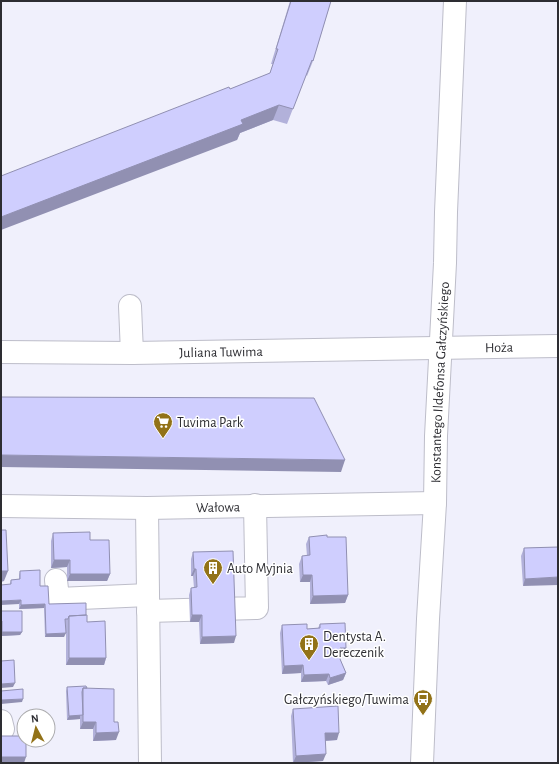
<svg xmlns="http://www.w3.org/2000/svg" width="559" height="764" font-family="'Alegreya Sans',sans-serif">
<style>
.lines{fill:none;stroke-linecap:round;stroke-linejoin:round}
.minor-casing{stroke:#bdbdc9;stroke-width:24}
.minor{stroke:#fff;stroke-width:22}
.wall{fill:#b2b1da}
.shaded-wall{fill:#9190b2}
.building{fill:#cfcefe;stroke:#9190b2}
.labels{text-anchor:middle;stroke-width:3;stroke-linejoin:round;paint-order:stroke}
.street-label{font-size:14px;fill:#2d2d32;stroke:#fff}
.poi-label{font-size:14px;fill:#2d2d32;stroke:#fff;text-anchor:start}
</style>
<rect width="100%" height="100%" fill="#f0f0fc"/>
<g class="lines">
<!-- minor casing -->
<g class="minor-casing">
<g id="minor">
<path d="M 130,306 L 132,353"/>
<path id="s1" d="M 1,352 L 132,353 L 558,346"/>
<path id="s2" d="M 1,506 L 147,508 L 435,503"/>
<path d="M 147,508 L 150,763"/>
<path d="M 56,580 L 58,599 L 148,595"/>
<path d="M 148,611 L 257,608 L 255,505"/>
<path d="M 1,721 L 3,729"/>
<path id="s3" d="M 422,763 L 428,619 L 435,503 L 436,436 L 445,263 L 446,212 L 455,1"/>
</g>
</g>
<!-- minor -->
<use href="#minor" class="minor"/>
</g>
<!-- wall -->
<path class="wall" d="M 290,1 L 331,1 L 313,61 L 307,76 L 306,75 L 287,124 L 273,120 L 240,133 L 237,140 L 230,89 L 270,73 L 273,64 L 271,64 Z
M 53,533 L 90,540 L 110,574 L 107,581 L 67,581 L 67,567 L 51,568 L 51,541 Z
M 309,537 L 327,537 L 348,595 L 345,603 L 310,604 L 310,582 L 300,582 L 299,564 L 302,556 L 307,556 L 306,544 Z
M 558,547 L 523,586 L 521,556 L 524,548 Z
M 193,552 L 234,643 L 200,644 L 199,622 L 190,622 L 189,595 L 191,588 L 194,588 L 193,576 L 191,576 L 191,559 Z
M 20,571 L 40,586 L 49,604 L 86,615 L 87,622 L 106,658 L 104,665 L 66,665 L 66,622 L 64,637 L 45,637 L 44,608 L 19,609 L 19,604 L 10,583 L 11,580 L 19,579 L 19,575 Z
M 1,611 L 22,632 L 20,635 L 1,636 Z
M 320,624 L 343,655 L 340,655 L 340,659 L 346,673 L 343,680 L 328,685 L 326,681 L 301,682 L 301,673 L 282,674 L 280,633 L 282,625 L 307,629 L 318,628 Z
M 67,687 L 87,688 L 114,722 L 116,740 L 93,741 L 93,729 L 80,729 L 80,719 L 67,720 L 66,691 Z
M 293,709 L 337,740 L 325,741 L 323,761 L 293,763 L 291,716 Z"/>
<!-- shaded-wall -->
<path class="shaded-wall" d="M 279,105 L 273,120 L 240,133 L 237,140 L 1,230 L 1,217 L 241,120 Z
M 1,455 L 345,460 L 341,472 L 1,467 Z
M 54,560 L 70,560 L 67,567 L 51,568 Z
M 194,569 L 196,569 L 193,576 L 191,576 Z
M 1,571 L 8,571 L 4,581 L 1,582 Z
M 70,574 L 110,574 L 107,581 L 67,581 Z
M 303,575 L 312,575 L 310,582 L 300,582 Z
M 558,577 L 558,585 L 523,586 L 525,579 Z
M 348,595 L 345,603 L 310,604 L 313,596 Z
M 21,600 L 19,604 L 1,605 L 1,601 Z
M 45,604 L 44,608 L 19,609 L 21,605 Z
M 192,615 L 202,615 L 199,622 L 190,622 Z
M 2,632 L 22,632 L 20,635 L 1,636 Z
M 66,633 L 64,637 L 45,637 L 46,634 Z
M 236,636 L 234,643 L 200,644 L 202,637 Z
M 340,648 L 346,648 L 343,655 L 337,655 Z
M 69,658 L 106,658 L 104,665 L 66,665 Z
M 303,665 L 301,673 L 282,674 L 284,666 Z
M 346,673 L 343,680 L 328,685 L 330,678 Z
M 329,674 L 326,681 L 301,682 L 304,675 Z
M 15,683 L 13,687 L 1,688 L 1,684 Z
M 23,699 L 22,702 L 1,704 L 1,700 Z
M 80,715 L 80,719 L 67,720 L 69,716 Z
M 83,722 L 96,722 L 93,729 L 80,729 Z
M 119,732 L 116,740 L 93,741 L 96,733 Z
M 325,733 L 339,733 L 337,740 L 322,741 Z
M 326,754 L 323,761 L 293,763 L 296,756 Z
M 1,757 L 26,757 L 24,763 L 1,763 Z"/>
<!-- building -->
<path class="building" d="M 291,1 L 331,1 L 313,61 L 312,60 L 293,109 L 279,105 L 241,120 L 243,124 L 1,217 L 1,176 L 229,87 L 230,89 L 270,73 L 278,49 L 276,49 Z
M 1,397 L 314,398 L 345,460 L 1,455 Z
M 1,530 L 6,530 L 8,571 L 1,571 Z
M 90,532 L 90,540 L 109,540 L 110,574 L 70,574 L 70,560 L 54,560 L 53,533 Z
M 327,535 L 327,537 L 346,537 L 348,595 L 313,596 L 312,575 L 303,575 L 302,556 L 310,555 L 309,537 Z
M 558,547 L 558,577 L 525,579 L 524,548 Z
M 233,551 L 236,636 L 202,637 L 202,615 L 192,615 L 191,588 L 197,587 L 196,569 L 194,569 L 193,552 Z
M 40,570 L 40,586 L 48,586 L 49,604 L 86,603 L 86,615 L 69,616 L 68,619 L 65,619 L 66,633 L 46,634 L 45,604 L 21,605 L 21,600 L 1,601 L 1,585 L 11,584 L 11,580 L 20,579 L 20,571 Z
M 1,611 L 22,611 L 22,632 L 2,632 L 2,621 L 1,621 Z
M 87,615 L 87,622 L 105,621 L 106,658 L 69,658 L 69,616 Z
M 345,623 L 346,648 L 340,648 L 340,659 L 346,673 L 330,678 L 329,674 L 304,675 L 303,665 L 284,666 L 282,625 L 307,624 L 307,629 L 320,628 L 320,624 Z
M 14,660 L 15,683 L 1,684 L 1,661 Z
M 86,686 L 87,688 L 83,688 L 82,692 L 83,715 L 69,716 L 67,687 Z
M 83,688 L 114,689 L 114,722 L 118,722 L 119,732 L 96,733 L 96,722 L 83,722 Z
M 23,689 L 23,699 L 1,700 L 1,691 Z
M 338,706 L 339,733 L 325,733 L 326,754 L 296,756 L 293,709 Z
M 1,736 L 24,736 L 24,740 L 26,740 L 26,757 L 1,757 Z"/>
<!-- icons -->
<defs>
<g id="supermarket-pin" transform="scale(1)"><path d="M0 17L-7.5 6A9.5 9.5 0 1 1 7.5 6Z" fill="#927218" stroke="#fff"/><path d="M-6-5.5h2.5l.6 2H6L4.5 2H-2.5L-4.4-4H-6ZM-1.5 3.2a1.3 1.3 0 1 0 .1 0ZM3 3.2a1.3 1.3 0 1 0 .1 0Z" fill="#fff"/></g>
<g id="building-pin" transform="scale(1)"><path d="M0 17L-7.5 6A9.5 9.5 0 1 1 7.5 6Z" fill="#927218" stroke="#fff"/><path d="M-4-6H4V6H1V3H-1V6H-4ZM-2.5-4.3h1.7v1.8h-1.7ZM.8-4.3h1.7v1.8H.8ZM-2.5-1h1.7V.8h-1.7ZM.8-1h1.7V.8H.8Z" fill="#fff"/></g>
<g id="bus-pin" transform="scale(1)"><path d="M0 17L-7.5 6A9.5 9.5 0 1 1 7.5 6Z" fill="#927218" stroke="#fff"/><path d="M-5-6H5V4H4V6H2V4H-2V6H-4V4H-5ZM-3.5-4V0h7V-4ZM-3.5 1.2v1.5H-2V1.2ZM2 1.2v1.5H3.5V1.2Z" fill="#fff"/></g>
</defs>
<g fill-rule="evenodd">
<use href="#supermarket-pin" x="163" y="422"/>
<use href="#building-pin" x="213" y="568"/>
<use href="#building-pin" x="309" y="644"/>
<use href="#bus-pin" x="423" y="699"/>
</g>
<g class="labels">
<!-- street labels -->
<g class="street-label">
<text dy="5" stroke="none"><textPath href="#s1" startOffset="498">Hoża</textPath></text>
<text dy="5" stroke="none"><textPath href="#s1" startOffset="220">Juliana Tuwima</textPath></text>
<text dy="5" stroke="none"><textPath href="#s3" startOffset="381">Konstantego Ildefonsa Gałczyńskiego</textPath></text>
<text dy="5" stroke="none"><textPath href="#s2" startOffset="217">Wałowa</textPath></text>
</g>
<!-- poi labels -->
<g class="poi-label">
<text x="177" y="427">Tuvima Park</text>
<text x="227" y="573">Auto Myjnia</text>
<text x="323" y="641">Dentysta A.<tspan x="323" dy="16">Dereczenik</tspan></text>
<text x="409" y="704" text-anchor="end">Gałczyńskiego/Tuwima</text>
</g>
</g>
<!-- border -->
<rect width="559" height="764" fill="none" stroke="#2d2d32" stroke-width="4"/>
<!-- north arrow -->
<g transform="translate(36 728) rotate(353)"><circle r="19" fill="#ffffff" stroke="#ababad"/>
<path d="M0-3L7 15L0 10L-7 15Z" fill="#927218"/>
<text y="-6" font-size="11" font-weight="bold" text-anchor="middle" fill="#2d2d32">N</text>
</g>
</svg>
